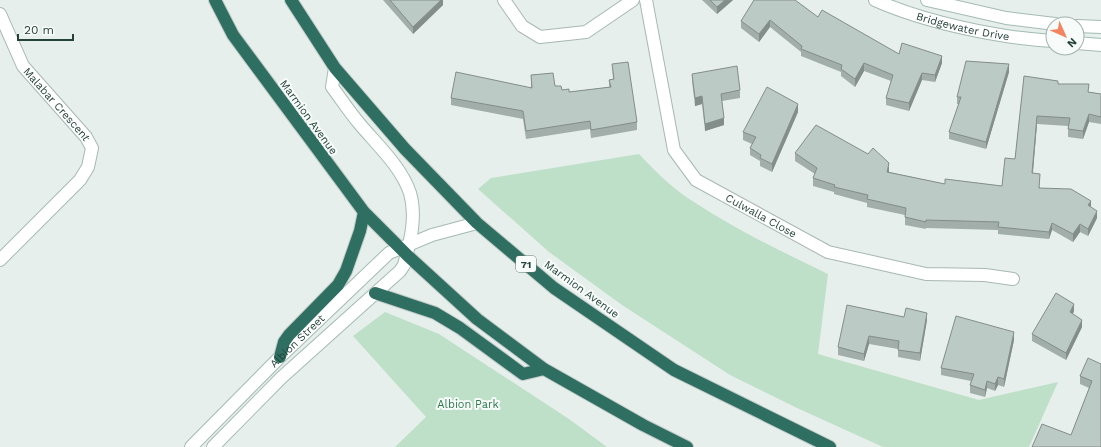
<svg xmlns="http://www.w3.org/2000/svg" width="1101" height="447" font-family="'Work Sans',sans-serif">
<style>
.green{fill:#bfe0c8}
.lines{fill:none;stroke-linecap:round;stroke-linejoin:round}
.street-casing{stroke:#a8b8b2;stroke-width:14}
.secondary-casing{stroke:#a4bbb3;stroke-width:14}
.highway-casing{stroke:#c2cac8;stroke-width:14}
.street{stroke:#fff;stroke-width:12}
.secondary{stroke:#fff;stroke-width:12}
.highway{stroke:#2f6f62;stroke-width:12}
.wall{fill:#a1aea9}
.shaded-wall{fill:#838d89}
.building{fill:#bbcac4;stroke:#838d89}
.labels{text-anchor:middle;stroke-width:4;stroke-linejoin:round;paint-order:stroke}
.shield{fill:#f7fbf9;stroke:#637a73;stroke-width:1}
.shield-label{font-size:10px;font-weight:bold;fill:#24423a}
.street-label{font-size:11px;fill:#24423a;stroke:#f7fbf9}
.park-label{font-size:11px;fill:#2d7a4b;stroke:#f7fbf9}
</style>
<rect width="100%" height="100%" fill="#e6efeb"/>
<!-- green -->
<path class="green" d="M 639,154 C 655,171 674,190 694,202 C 736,230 783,252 828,274 L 818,354 L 979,400 L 1058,382 L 1029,447 L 883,447 L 797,408 L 730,375 L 622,305 L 549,252 L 478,189 L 491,178 Z
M 385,312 L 439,334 L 569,419 L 607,447 L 395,447 L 426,417 L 353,336 Z"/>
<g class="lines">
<!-- street casing -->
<g class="street-casing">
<g id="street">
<path d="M 504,0 L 522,26 L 540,37 L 586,32 L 633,0"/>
<path id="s1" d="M 646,0 L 674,150 L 696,180 L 828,252 L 926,274 L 985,275 L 1013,279"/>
<path id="s2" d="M 0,14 L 23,66 L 86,137 L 92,148 L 88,167 L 80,180 L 0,260"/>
</g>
</g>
<!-- secondary casing -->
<g class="secondary-casing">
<g id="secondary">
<path id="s3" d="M 875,0 C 924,22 999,38 1053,41"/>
<path d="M 927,0 L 1006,18 L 1055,24"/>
<path d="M 1077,26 L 1101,27"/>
<path d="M 1077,43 L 1101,45"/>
<path id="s4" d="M 191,447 L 280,357 L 389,253 L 432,235 L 477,223"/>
<path d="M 213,447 L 281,378 L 400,271 L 404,265 C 410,242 417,217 410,193 C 401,166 376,144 358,122 C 349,111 341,99 332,87 L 335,68"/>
</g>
</g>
<!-- highway casing -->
<g class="highway-casing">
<path id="highway" d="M 215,0 L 233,35 L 364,212 L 408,256 L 477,319 L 544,369 L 643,425 L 687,447
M 291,0 L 335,68 L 405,149 L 477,223 L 554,288 L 674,370 L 830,447
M 375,293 L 435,313 L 460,328 L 523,374 L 544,369
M 280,357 L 284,342 L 289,335 L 338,285 L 346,271 L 360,231 L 364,212"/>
</g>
<!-- street -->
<use href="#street" class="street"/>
<!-- secondary -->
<use href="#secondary" class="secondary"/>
<!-- highway -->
<use href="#highway" class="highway"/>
</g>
<!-- wall -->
<path class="wall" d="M 383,0 L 443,0 L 443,5 L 413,34 Z
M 702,0 L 733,0 L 717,14 Z
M 818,17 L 899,54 L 942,63 L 935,82 L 922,80 L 909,111 L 886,105 L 886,98 L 891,81 L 864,71 L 855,87 L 841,76 L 841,72 L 801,56 L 801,52 L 770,27 L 759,42 L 741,28 L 741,21 Z
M 612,64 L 637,122 L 637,130 L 591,138 L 590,129 L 526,139 L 523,119 L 451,105 L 451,98 L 531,88 L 531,75 L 555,86 L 562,90 L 569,92 L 609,87 L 609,80 L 613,79 Z
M 1009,72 L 986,149 L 949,139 L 949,132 L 959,104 L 957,104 L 957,97 Z
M 692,74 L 740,90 L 740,98 L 722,101 L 724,125 L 705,131 L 702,104 L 695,106 L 692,81 Z
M 1024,76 L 1089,92 L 1101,94 L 1101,124 L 1089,122 L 1083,139 L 1068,137 L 1068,126 L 1037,124 L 1033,173 L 1040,188 L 1091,207 L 1097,218 L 1088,236 L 1080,232 L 1073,242 L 1052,230 L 1049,239 L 998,234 L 998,230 L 926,228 L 926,229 L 905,225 L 905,215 L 867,207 L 867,203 L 834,194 L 834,192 L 813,186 L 813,178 L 815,174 L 795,161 L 795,153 L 889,171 L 889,172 L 945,184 L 1002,186 L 1015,159 Z
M 798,112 L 772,172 L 760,166 L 760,161 L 750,155 L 750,148 L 752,144 L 743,140 L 743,132 Z
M 1074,311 L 1073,314 L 1082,327 L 1066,360 L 1032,341 L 1032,334 Z
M 904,317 L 927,320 L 920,361 L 898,357 L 898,349 L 869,344 L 864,361 L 838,355 L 838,347 Z
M 1014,340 L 1004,387 L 998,385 L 995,391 L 987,388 L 985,397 L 970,393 L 970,385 L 971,381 L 941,375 L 941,368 Z
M 1101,364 L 1071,435 L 1089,388 L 1080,384 L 1080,376 Z"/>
<!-- shaded-wall -->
<path class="shaded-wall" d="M 441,0 L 443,0 L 443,5 L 413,34 L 413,27 Z
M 725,0 L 733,0 L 717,14 L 717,7 Z
M 770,20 L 770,27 L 759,42 L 759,34 Z
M 942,56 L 942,63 L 935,82 L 935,75 Z
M 864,63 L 864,71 L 855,87 L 855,79 Z
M 1009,64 L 1009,72 L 986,149 L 986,142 Z
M 922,73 L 922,80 L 909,111 L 909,103 Z
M 702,96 L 702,104 L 695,106 L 695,98 Z
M 798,104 L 798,112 L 772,172 L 772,164 Z
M 1089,114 L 1089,122 L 1083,139 L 1083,131 Z
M 1037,116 L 1037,124 L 1032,181 L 1032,173 Z
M 724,118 L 724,125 L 705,131 L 705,124 Z
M 889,163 L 889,171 L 887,179 L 887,172 Z
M 1091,201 L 1091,208 L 1088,205 Z
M 1097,211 L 1097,218 L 1088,236 L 1088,229 Z
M 1052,223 L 1052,230 L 1049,239 L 1049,232 Z
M 1080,224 L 1080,232 L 1073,242 L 1073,234 Z
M 1074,304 L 1074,311 L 1070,320 L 1070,312 Z
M 927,313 L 927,320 L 920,361 L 920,353 Z
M 1082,320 L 1082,327 L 1066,360 L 1066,353 Z
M 1014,332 L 1014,340 L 1004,387 L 1004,379 Z
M 869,336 L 869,344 L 864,361 L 864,354 Z
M 998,377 L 998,385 L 995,391 L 995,384 Z
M 987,381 L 987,388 L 985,397 L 985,390 Z"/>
<!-- building -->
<path class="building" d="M 390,0 L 441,0 L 413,27 Z
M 710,0 L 725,0 L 717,7 Z
M 754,0 L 795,0 L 818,17 L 822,10 L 899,54 L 902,43 L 942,56 L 935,75 L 922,73 L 909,103 L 886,98 L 893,75 L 864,63 L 855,79 L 841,69 L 842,65 L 801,49 L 802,46 L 770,20 L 759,34 L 741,21 Z
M 966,61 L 1009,64 L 986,142 L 949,132 L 961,97 L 957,97 Z
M 628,62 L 637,122 L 591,130 L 590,121 L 526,131 L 523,111 L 451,98 L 456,72 L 532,88 L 531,75 L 553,73 L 555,86 L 561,86 L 562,90 L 569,89 L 569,92 L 611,87 L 609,80 L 614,79 L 612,64 Z
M 737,66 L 740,90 L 721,94 L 724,118 L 705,124 L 702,96 L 695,98 L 692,74 Z
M 1024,76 L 1058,81 L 1058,84 L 1089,84 L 1088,92 L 1101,94 L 1101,117 L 1089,114 L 1083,131 L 1068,129 L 1070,118 L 1037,116 L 1032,173 L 1040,174 L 1039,188 L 1071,189 L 1091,201 L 1088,205 L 1097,211 L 1088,229 L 1080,224 L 1073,234 L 1052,223 L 1049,232 L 998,227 L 999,222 L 926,220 L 926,222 L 905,217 L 906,208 L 867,199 L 868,195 L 834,187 L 835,185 L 813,178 L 817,168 L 795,153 L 816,125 L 868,154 L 873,148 L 889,163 L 887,172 L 945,184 L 945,179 L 1002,186 L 1005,158 L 1015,159 Z
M 767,87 L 798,104 L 772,164 L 760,158 L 761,155 L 750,148 L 756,137 L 743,132 Z
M 1056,293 L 1074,304 L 1070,312 L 1082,320 L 1066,353 L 1032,334 Z
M 847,305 L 904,317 L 906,308 L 927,313 L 920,353 L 898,350 L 899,341 L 869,336 L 864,354 L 838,347 Z
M 956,316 L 1014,332 L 1004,379 L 998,377 L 995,384 L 987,381 L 985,390 L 970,385 L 974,374 L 941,368 Z
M 1088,358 L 1101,364 L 1101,447 L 1032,447 L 1042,424 L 1071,435 L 1092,381 L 1080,376 Z"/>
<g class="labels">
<!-- shield labels -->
<rect class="shield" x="516" y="256" width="20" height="16" rx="3"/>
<g class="shield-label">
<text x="526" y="268">71</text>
</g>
<!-- street labels -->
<g class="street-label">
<text dy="4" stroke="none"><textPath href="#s3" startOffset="92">Bridgewater Drive</textPath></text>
<text dy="4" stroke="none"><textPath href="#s2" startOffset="108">Malabar Crescent</textPath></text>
<text transform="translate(309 117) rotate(54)" y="4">Marmion Avenue</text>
<text dy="4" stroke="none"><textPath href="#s1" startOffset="264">Culwalla Close</textPath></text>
<text transform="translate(582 289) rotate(36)" y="4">Marmion Avenue</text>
<text dy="4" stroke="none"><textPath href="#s4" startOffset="150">Albion Street</textPath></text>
</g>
<!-- park labels -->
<g class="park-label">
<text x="468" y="408">Albion Park</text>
</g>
</g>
<!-- north arrow -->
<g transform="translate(1065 36) rotate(135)"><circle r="19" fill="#f7fbf9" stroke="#a3b1ad"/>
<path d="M0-3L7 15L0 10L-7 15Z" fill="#f4845f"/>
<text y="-6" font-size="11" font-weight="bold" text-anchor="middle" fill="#24423a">N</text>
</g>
<!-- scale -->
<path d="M18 34v6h55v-6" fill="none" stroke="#24423a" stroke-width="2"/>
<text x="24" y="34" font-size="12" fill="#24423a" stroke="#f7fbf9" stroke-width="3" paint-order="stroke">20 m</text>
</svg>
